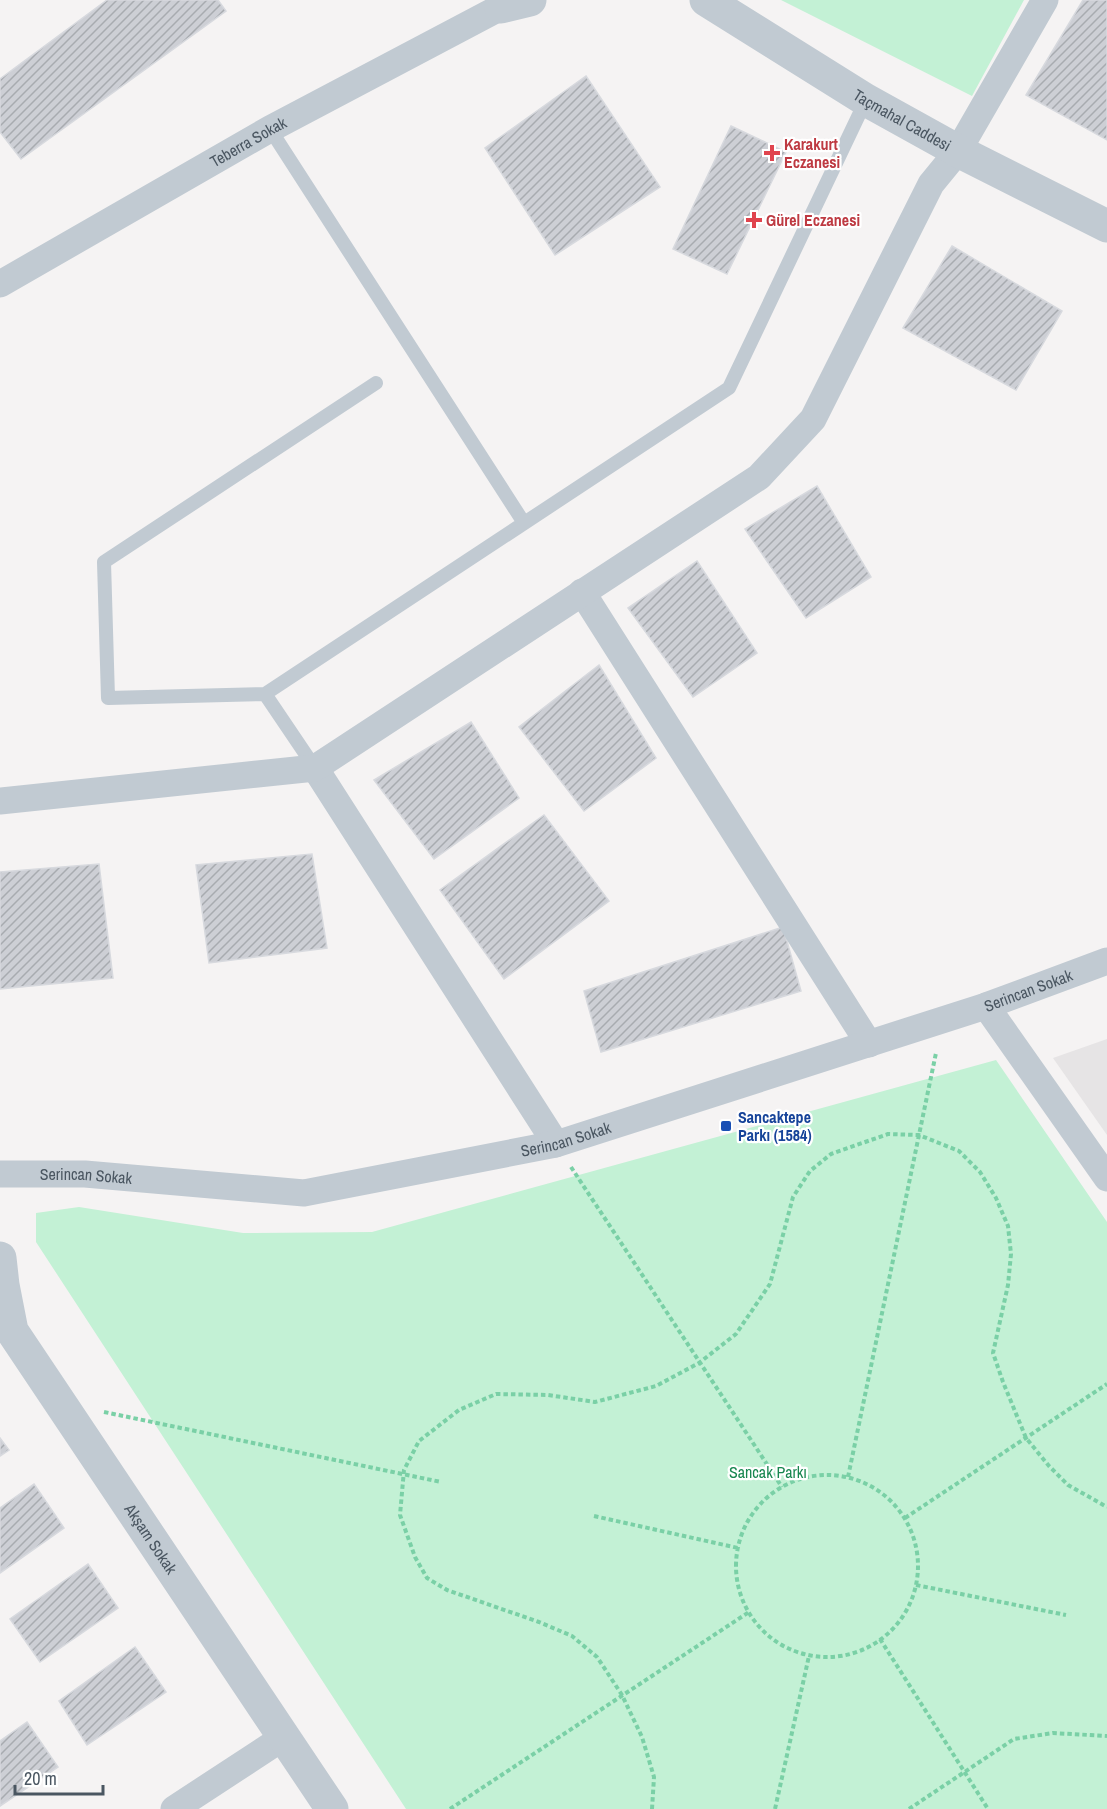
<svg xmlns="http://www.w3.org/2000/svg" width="1107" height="1809" font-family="'Archivo Narrow',sans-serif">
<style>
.education{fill:#e6e4e5}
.green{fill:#c3f1d5}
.building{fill:url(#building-hatch);stroke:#d7d9de;stroke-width:1.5}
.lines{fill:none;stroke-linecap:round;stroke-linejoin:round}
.path{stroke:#7ad0a6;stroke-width:4;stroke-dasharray:4.5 3;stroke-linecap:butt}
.service{stroke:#c1cad2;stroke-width:14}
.minor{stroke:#c1cad2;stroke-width:27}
.tertiary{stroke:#c1cad2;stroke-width:33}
.health-dot{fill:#e0444e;stroke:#fff;stroke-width:2}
.transit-dot{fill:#1a4fb4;stroke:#fff;stroke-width:2}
.labels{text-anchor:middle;stroke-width:4.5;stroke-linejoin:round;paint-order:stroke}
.street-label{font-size:16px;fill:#4a5661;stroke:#fff}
.health-label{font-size:16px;font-weight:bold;fill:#be3a42;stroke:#fff;text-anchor:start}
.transit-label{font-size:16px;font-weight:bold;fill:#164399;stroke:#fff;text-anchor:start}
.park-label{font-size:16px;fill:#17864f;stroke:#fff}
</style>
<defs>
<pattern id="building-hatch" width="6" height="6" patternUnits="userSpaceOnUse" patternTransform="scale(1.5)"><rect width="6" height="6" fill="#cdcfd5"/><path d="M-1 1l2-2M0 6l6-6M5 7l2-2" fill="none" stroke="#a8abb0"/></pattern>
</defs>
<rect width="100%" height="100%" fill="#f5f3f3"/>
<!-- education -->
<path class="education" d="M 1107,1039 L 1107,1135 L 1053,1058 Z"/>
<!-- green -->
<path class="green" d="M 781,0 L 1024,0 L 972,96 Z
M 996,1060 L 1107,1222 L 1107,1809 L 406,1809 L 36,1242 L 36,1213 L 79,1207 L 243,1233 L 372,1232 Z"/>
<!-- building -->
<path class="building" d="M 107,0 L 218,0 L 226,11 L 21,159 L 0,132 L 0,79 Z
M 1083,0 L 1107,0 L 1107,140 L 1026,95 Z
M 586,76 L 660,187 L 555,255 L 485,148 Z
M 731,126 L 786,152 L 727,274 L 673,249 Z
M 952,246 L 1062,311 L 1016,390 L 903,328 Z
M 817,486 L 871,577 L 806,618 L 745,529 Z
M 697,561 L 757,653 L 693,697 L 628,608 Z
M 599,665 L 656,758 L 584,811 L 519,727 Z
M 471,722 L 519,798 L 434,859 L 374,780 Z
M 544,815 L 609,901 L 504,979 L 440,890 Z
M 312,854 L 327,948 L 209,963 L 196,865 Z
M 99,864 L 113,978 L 0,989 L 0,872 Z
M 783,927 L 801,991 L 601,1052 L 584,991 Z
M 0,1438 L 9,1450 L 0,1456 Z
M 34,1484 L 64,1528 L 0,1573 L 0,1508 Z
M 88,1564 L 118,1608 L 40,1662 L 10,1619 Z
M 135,1647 L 166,1692 L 87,1745 L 59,1701 Z
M 27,1722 L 58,1767 L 0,1806 L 0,1741 Z"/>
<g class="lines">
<!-- path -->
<path class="path" d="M 571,1167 L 782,1487
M 104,1412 L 441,1482
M736 1566a91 91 0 1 1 182 0a91 91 0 1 1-182 0Z
M 848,1477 L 936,1053
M 594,1516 L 738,1548
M 905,1518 L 1107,1384
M 916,1585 L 1066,1615
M 880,1639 L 988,1809
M 450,1809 L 749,1612
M 652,1809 L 654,1777 L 642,1737 L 622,1695 L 597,1657 L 572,1636 L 539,1622 L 447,1590 L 427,1578 L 415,1557 L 400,1515 L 404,1470 L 419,1441 L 459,1410 L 496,1394 L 548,1395 L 595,1402 L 656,1386 L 699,1363 L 736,1334 L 770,1284 L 793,1197 L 810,1171 L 831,1154 L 888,1134 L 919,1135 L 959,1151 L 980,1172 L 996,1198 L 1008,1226 L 1011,1254 L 1008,1285 L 993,1353 L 1003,1382 L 1026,1438 L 1049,1466 L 1068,1485 L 1107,1507
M 775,1809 L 809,1656
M 909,1809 L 1014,1739 L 1053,1733 L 1107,1736"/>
<!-- service -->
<path class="service" d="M 270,129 L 524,523
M 376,383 L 104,562 L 108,698 L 265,694 L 729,388 L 866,100
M 265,694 L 315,768"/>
<!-- minor -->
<g class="minor">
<path id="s1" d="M 0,284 L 270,129 L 501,7"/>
<path d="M 582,592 L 869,1044"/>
<path d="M 315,768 L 556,1144"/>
<path d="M 0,801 L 315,768 L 759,477 L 813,419 L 931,184 L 958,151 L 1045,0"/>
<path d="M 986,1006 L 1107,1178"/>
<path id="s2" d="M 0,1174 L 85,1174 L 304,1193 L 556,1144 L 986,1006 L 1107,961"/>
<path d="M 174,1809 L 284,1737"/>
</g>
<!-- tertiary -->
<g class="tertiary">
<path id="s3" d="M 706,0 L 866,100 L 958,151 L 1107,226"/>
<path d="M 501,7 L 530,0"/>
<path id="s4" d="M 0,1258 L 3,1285 L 12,1331 L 332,1809"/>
</g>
</g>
<!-- markers -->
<g class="health-dot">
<path d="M769 144h6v6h6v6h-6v6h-6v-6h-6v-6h6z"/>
<path d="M751 211h6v6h6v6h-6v6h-6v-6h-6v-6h6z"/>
</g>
<rect class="transit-dot" x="720" y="1120" width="12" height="12" rx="3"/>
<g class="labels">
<!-- street labels -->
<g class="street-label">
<text dy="6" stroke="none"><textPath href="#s3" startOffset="230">Taçmahal Caddesi</textPath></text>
<text dy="6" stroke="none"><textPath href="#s1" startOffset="286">Teberra Sokak</textPath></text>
<text dy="6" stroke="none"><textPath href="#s2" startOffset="1058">Serincan Sokak</textPath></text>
<text dy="6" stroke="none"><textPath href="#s2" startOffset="572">Serincan Sokak</textPath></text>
<text dy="6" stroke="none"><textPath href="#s2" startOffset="86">Serincan Sokak</textPath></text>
<text dy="6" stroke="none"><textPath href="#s4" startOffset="324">Akşam Sokak</textPath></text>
</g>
<!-- health labels -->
<g class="health-label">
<text x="784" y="150">Karakurt<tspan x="784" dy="18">Eczanesi</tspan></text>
<text x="766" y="226">Gürel Eczanesi</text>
</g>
<!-- transit labels -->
<g class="transit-label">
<text x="738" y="1123">Sancaktepe<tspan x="738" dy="18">Parkı (1584)</tspan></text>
</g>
<!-- park labels -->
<g class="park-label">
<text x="768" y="1478">Sancak Parkı</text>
</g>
</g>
<!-- scale -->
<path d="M15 1785v9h88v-9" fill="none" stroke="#4a5661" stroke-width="3"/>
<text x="24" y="1785" font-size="18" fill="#4a5661" stroke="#ffffff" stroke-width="4.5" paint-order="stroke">20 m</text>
</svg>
